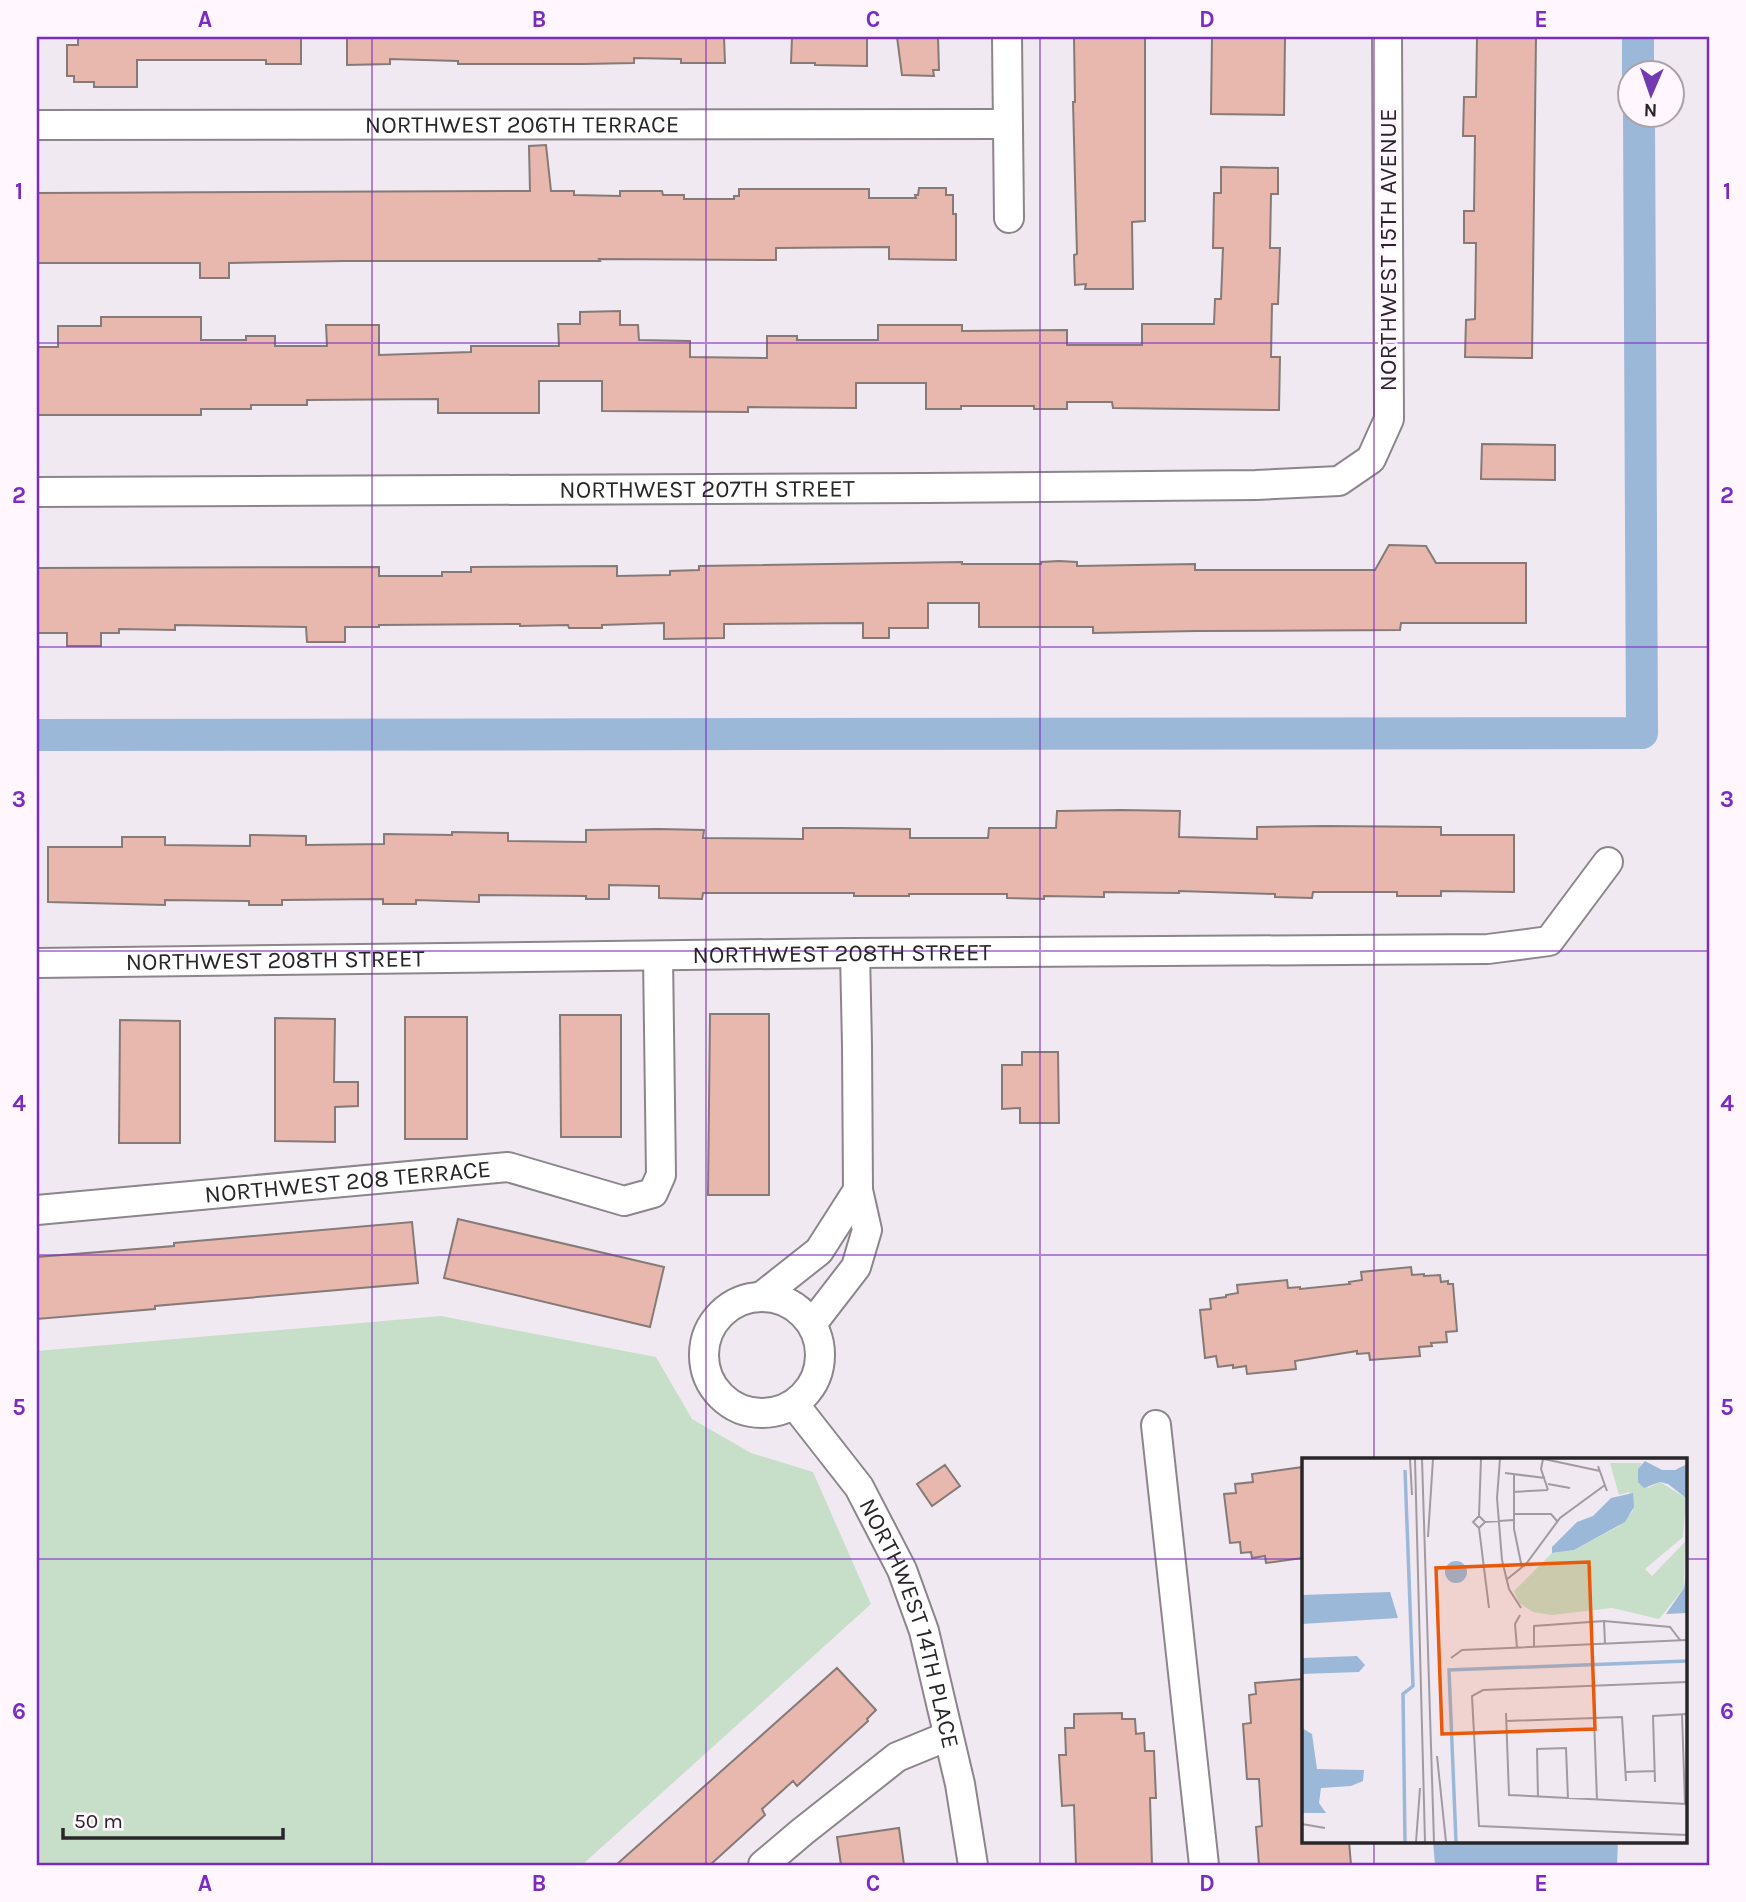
<svg xmlns="http://www.w3.org/2000/svg" width="1746" height="1902" font-family="Karla,sans-serif">
<style>
.green{fill:#c7dfc9}
.water{fill:#9bb8d9}
.lines{fill:none;stroke-linecap:round;stroke-linejoin:round}
.canal{stroke:#9bb8d9;stroke-width:32}
.building{fill:#e8b8af;stroke:#857a78;stroke-width:2}
.minor-casing{stroke:#8c858c;stroke-width:32}
.minor{stroke:#fff;stroke-width:28}
.grid{fill:none;stroke:#7b2cbf;stroke-width:2;stroke-opacity:0.55}
.labels{text-anchor:middle;stroke-width:6;stroke-linejoin:round;paint-order:stroke}
.street-label{font-size:24px;fill:#292629;stroke:#fff6fe}
.inset-river{fill:none;stroke:#9bb8d9;stroke-width:3.5}
.inset-road{fill:none;stroke:#a19ba1;stroke-width:2}
.view{fill:#e8590c;fill-opacity:0.15;stroke:#e8590c;stroke-width:3.5}
.inset-edge{fill:none;stroke:#292629;stroke-width:3.5}
.neatline{fill:none;stroke:#7b2cbf;stroke-width:2.5}
.grid-label{font-size:23px;text-anchor:middle;font-weight:bold;fill:#7b2cbf}
</style>
<rect width="100%" height="100%" fill="#f1e9f1"/>
<!-- green -->
<path class="green" d="M 441,1316 L 656,1357 L 692,1419 L 751,1453 L 813,1472 L 871,1604 L 582,1865 L 37,1865 L 37,1351 Z"/>
<!-- water -->
<path class="water" d="M 1433,1841 L 1618,1841 L 1617,1865 L 1435,1865 Z"/>
<g class="lines">
<!-- canal -->
<path class="canal" d="M 1638,37 L 1638,74
M 37,735 L 1642,733 L 1639,116"/>
</g>
<!-- building -->
<path class="building" d="M 78,37 L 301,37 L 301,64 L 266,64 L 266,60 L 137,60 L 137,87 L 94,87 L 94,82 L 74,82 L 74,76 L 67,76 L 67,45 L 78,45 Z
M 347,37 L 724,37 L 725,63 L 681,63 L 681,59 L 634,58 L 634,63 L 584,64 L 458,64 L 458,61 L 390,59 L 390,64 L 347,65 Z
M 792,37 L 867,37 L 867,66 L 815,65 L 815,63 L 791,63 Z
M 897,37 L 938,37 L 939,70 L 933,70 L 934,76 L 902,75 Z
M 1074,37 L 1145,37 L 1145,221 L 1132,222 L 1133,289 L 1085,289 L 1086,284 L 1075,285 L 1074,255 L 1077,254 L 1073,102 L 1075,102 Z
M 1212,37 L 1285,37 L 1284,115 L 1211,114 Z
M 1477,37 L 1536,37 L 1532,358 L 1465,357 L 1466,320 L 1475,319 L 1476,243 L 1464,243 L 1464,211 L 1474,211 L 1475,136 L 1463,136 L 1464,97 L 1476,97 Z
M 546,145 L 551,191 L 574,191 L 574,195 L 620,196 L 620,191 L 662,191 L 663,195 L 684,195 L 684,199 L 734,199 L 734,196 L 739,196 L 739,189 L 869,189 L 869,198 L 916,198 L 915,195 L 918,195 L 919,188 L 946,188 L 946,195 L 953,195 L 953,214 L 956,214 L 956,260 L 889,259 L 889,247 L 776,248 L 776,260 L 599,259 L 600,261 L 345,261 L 229,263 L 229,278 L 200,278 L 200,263 L 37,263 L 37,193 L 530,191 L 529,146 Z
M 1221,167 L 1278,168 L 1278,194 L 1271,194 L 1270,248 L 1280,248 L 1278,304 L 1272,304 L 1271,357 L 1280,357 L 1279,410 L 1113,408 L 1112,402 L 1067,402 L 1067,409 L 1034,409 L 1034,406 L 961,406 L 961,409 L 926,409 L 926,383 L 856,383 L 856,408 L 748,407 L 748,412 L 602,411 L 602,381 L 539,381 L 539,413 L 438,413 L 438,399 L 307,400 L 307,405 L 251,405 L 251,409 L 201,409 L 201,415 L 37,415 L 37,347 L 58,347 L 58,326 L 101,326 L 101,317 L 201,317 L 201,340 L 246,340 L 246,336 L 275,336 L 275,346 L 327,346 L 326,325 L 379,325 L 379,355 L 471,352 L 471,346 L 559,346 L 558,324 L 580,324 L 580,312 L 620,311 L 620,325 L 638,325 L 639,340 L 690,341 L 690,357 L 767,358 L 767,336 L 797,336 L 797,340 L 878,340 L 878,325 L 962,325 L 962,331 L 1067,330 L 1067,345 L 1142,345 L 1142,324 L 1214,324 L 1215,299 L 1221,299 L 1223,248 L 1213,248 L 1214,193 L 1221,193 Z
M 1482,444 L 1555,445 L 1555,480 L 1481,479 Z
M 1389,545 L 1426,546 L 1436,563 L 1526,563 L 1526,623 L 1401,623 L 1400,630 L 1196,631 L 1093,633 L 1093,627 L 979,627 L 979,603 L 928,603 L 928,628 L 889,628 L 889,638 L 863,638 L 863,623 L 724,624 L 724,638 L 664,639 L 664,623 L 602,625 L 602,628 L 569,628 L 568,625 L 520,626 L 520,624 L 379,625 L 379,627 L 345,627 L 345,642 L 307,642 L 306,627 L 175,625 L 175,630 L 119,629 L 119,633 L 101,633 L 101,646 L 67,646 L 67,633 L 37,633 L 37,568 L 379,567 L 379,576 L 442,576 L 442,572 L 471,572 L 471,567 L 617,566 L 617,576 L 670,575 L 670,571 L 699,570 L 699,566 L 962,562 L 962,564 L 1041,564 L 1041,562 L 1059,561 L 1077,562 L 1077,566 L 1195,564 L 1195,570 L 1375,570 Z
M 1121,810 L 1180,811 L 1179,837 L 1257,839 L 1257,827 L 1325,826 L 1441,827 L 1441,835 L 1514,835 L 1514,892 L 1441,891 L 1441,896 L 1397,896 L 1397,892 L 1313,892 L 1312,898 L 1275,897 L 1275,894 L 1179,891 L 1179,893 L 1104,892 L 1104,897 L 1044,896 L 1044,899 L 1007,898 L 1007,894 L 909,894 L 909,896 L 854,896 L 854,893 L 703,893 L 702,899 L 659,898 L 659,886 L 609,885 L 609,899 L 586,899 L 586,896 L 479,895 L 479,902 L 416,900 L 416,904 L 383,904 L 383,899 L 282,900 L 282,905 L 249,905 L 249,901 L 165,900 L 165,905 L 48,902 L 48,847 L 122,847 L 122,837 L 165,837 L 165,845 L 250,846 L 250,835 L 306,836 L 306,845 L 384,844 L 384,834 L 452,835 L 452,832 L 508,833 L 508,841 L 586,842 L 586,830 L 659,829 L 704,830 L 703,838 L 803,839 L 803,828 L 843,828 L 910,829 L 910,838 L 988,838 L 989,828 L 1056,828 L 1057,811 Z
M 710,1014 L 769,1014 L 769,1195 L 708,1195 Z
M 560,1015 L 621,1015 L 621,1137 L 561,1137 Z
M 405,1017 L 467,1017 L 467,1139 L 405,1139 Z
M 275,1018 L 335,1019 L 334,1082 L 358,1082 L 358,1106 L 335,1107 L 335,1142 L 275,1141 Z
M 120,1020 L 180,1021 L 180,1143 L 119,1143 Z
M 1022,1052 L 1058,1052 L 1059,1123 L 1020,1123 L 1020,1108 L 1002,1109 L 1002,1065 L 1022,1065 Z
M 458,1219 L 664,1267 L 650,1327 L 444,1278 Z
M 412,1222 L 418,1283 L 155,1306 L 155,1309 L 37,1319 L 37,1257 L 174,1246 L 174,1243 Z
M 1411,1267 L 1412,1275 L 1424,1274 L 1424,1276 L 1440,1275 L 1441,1282 L 1448,1281 L 1448,1284 L 1453,1284 L 1457,1331 L 1446,1332 L 1447,1342 L 1431,1343 L 1432,1346 L 1419,1347 L 1420,1356 L 1370,1360 L 1369,1353 L 1357,1354 L 1357,1351 L 1295,1361 L 1296,1369 L 1247,1374 L 1246,1366 L 1233,1368 L 1233,1365 L 1218,1367 L 1216,1356 L 1205,1358 L 1200,1310 L 1211,1309 L 1210,1299 L 1226,1297 L 1226,1295 L 1238,1293 L 1237,1285 L 1287,1280 L 1288,1288 L 1300,1287 L 1300,1289 L 1350,1284 L 1349,1282 L 1362,1280 L 1361,1272 Z
M 945,1465 L 960,1486 L 932,1506 L 917,1484 Z
M 1303,1467 L 1303,1558 L 1266,1563 L 1265,1556 L 1252,1558 L 1251,1552 L 1241,1553 L 1240,1542 L 1230,1543 L 1224,1494 L 1236,1493 L 1235,1484 L 1253,1482 L 1252,1474 Z
M 837,1668 L 876,1710 L 867,1719 L 868,1721 L 797,1786 L 793,1781 L 762,1809 L 765,1815 L 710,1865 L 616,1865 Z
M 1303,1679 L 1303,1841 L 1349,1841 L 1351,1865 L 1259,1865 L 1256,1827 L 1262,1826 L 1259,1779 L 1247,1779 L 1243,1724 L 1251,1723 L 1249,1695 L 1256,1694 L 1255,1683 Z
M 1122,1713 L 1122,1719 L 1135,1719 L 1136,1734 L 1144,1733 L 1145,1751 L 1154,1751 L 1156,1798 L 1150,1798 L 1152,1865 L 1076,1865 L 1074,1805 L 1062,1806 L 1059,1755 L 1066,1755 L 1065,1728 L 1074,1728 L 1074,1714 Z
M 899,1828 L 904,1865 L 841,1865 L 837,1837 Z"/>
<g class="lines">
<!-- minor casing -->
<g class="minor-casing">
<g id="minor">
<path d="M 1007,37 L 1009,218"/>
<path id="s1" d="M 37,125 L 1006,124"/>
<path id="s2" d="M 37,492 L 926,488 L 1256,485 L 1339,481 L 1371,459 L 1389,419 L 1387,37"/>
<path id="s3" d="M 37,963 L 855,953 L 1488,949 L 1549,941 L 1608,862"/>
<path id="s4" d="M 37,1210 L 508,1167 L 624,1201 L 653,1193 L 661,1175 L 658,956"/>
<path d="M 762,1296 L 819,1251 L 858,1190"/>
<circle cx="762" cy="1355" r="58"/>
<path d="M 812,1324 L 856,1267 L 867,1230 L 858,1190 L 857,1045 L 855,953"/>
<path id="s5" d="M 794,1404 L 859,1487 L 902,1570 L 924,1631 L 960,1784 L 973,1865"/>
<path d="M 1156,1425 L 1204,1865"/>
<path d="M 763,1865 L 802,1832 L 897,1757 L 948,1736"/>
</g>
</g>
<!-- minor -->
<use href="#minor" class="minor"/>
</g>
<!-- grid -->
<path class="grid" d="M 372,37 L 372,1865M 706,37 L 706,1865M 1040,37 L 1040,1865M 1374,37 L 1374,1459M 37,343 L 1709,343M 37,647 L 1709,647M 37,951 L 1709,951M 37,1255 L 1709,1255M 37,1559 L 1303,1559M 1685,1559 L 1709,1559M 1374,1841 L 1374,1865"/>
<g class="labels">
<!-- street labels -->
<g class="street-label">
<text dy="8" stroke="none"><textPath href="#s1" startOffset="485">NORTHWEST 206TH TERRACE</textPath></text>
<text transform="translate(1388 250) rotate(-90)" y="8">NORTHWEST 15TH AVENUE</text>
<text dy="8" stroke="none"><textPath href="#s2" startOffset="670">NORTHWEST 207TH STREET</textPath></text>
<text dy="8" stroke="none"><textPath href="#s3" startOffset="805">NORTHWEST 208TH STREET</textPath></text>
<text dy="8" stroke="none"><textPath href="#s3" startOffset="238">NORTHWEST 208TH STREET</textPath></text>
<text dy="8" stroke="none"><textPath href="#s4" startOffset="312">NORTHWEST 208 TERRACE</textPath></text>
<text dy="8" stroke="none"><textPath href="#s5" startOffset="252">NORTHWEST 14TH PLACE</textPath></text>
</g>
</g>
<!-- overview -->
<g transform="translate(1302 1458)">
<rect width="385" height="385" fill="#f1e9f1"/>
<path d="M 308,5 L 340,5 L 336,11 L 346,30 L 358,24 L 384,40 L 381,79 L 343,111 L 350,118 L 383,84 L 382,130 L 357,161 L 310,150 L 250,157 L 231,154 L 217,145 L 212,133 L 250,95 L 272,92 L 317,68 L 331,53 L 327,34 L 317,37 Z" fill="#c7dfc9"/>
<path d="M 343,3 L 360,12 L 373,12 L 385,6 L 385,74 L 384,40 L 366,26 L 358,24 L 342,30 L 336,24 L 336,11 ZM 331,35 L 332,49 L 323,64 L 272,92 L 250,95 L 250,89 L 275,64 L 291,58 L 309,40 ZM143 114a11 11 0 1 1 22 0a11 11 0 1 1-22 0ZM 385,113 L 385,155 L 364,156 L 382,130 ZM 88,134 L 96,160 L 0,166 L 0,137 ZM 55,198 L 63,207 L 57,214 L 0,216 L 1,200 ZM 0,270 L 10,276 L 15,311 L 62,312 L 61,323 L 49,328 L 19,330 L 17,345 L 24,355 L 0,355 Z" fill="#9bb8d9"/>
<path class="inset-river" d="M 103,12 L 111,228 L 101,236 L 103,384M 154,384 L 147,212 L 385,203"/>
<path class="inset-road" d="M 108,1 L 110,37M 113,1 L 123,384M 120,1 L 132,384M 198,1 L 195,40 L 200,102 L 207,131 L 219,150M 241,1 L 239,11 L 246,32M 242,1 L 298,13M 296,8 L 305,33M 203,15 L 243,20M 212,17 L 212,71 L 220,110M 246,26 L 268,30M 211,34 L 246,32M 211,56 L 249,56 L 255,63M 177,58 L 179,1M 183,64 L 177,70 L 171,64 L 177,58 L 183,64 L 211,62M 177,70 L 187,150M 126,79 L 131,1M 204,122 L 224,106 L 258,60 L 303,27M 302,163 L 303,186M 232,189 L 232,168 L 302,163 L 368,169 L 378,182M 215,190 L 213,166 L 218,157M 149,200 L 160,192 L 385,182M 385,224 L 181,232 L 170,238 L 177,368 L 385,377M 204,255 L 207,337 L 385,346M 380,256 L 383,346M 292,260 L 295,342M 204,263 L 320,259 L 324,323M 135,298 L 144,384M 324,314 L 353,313M 353,324 L 351,258 L 385,256M 236,339 L 235,291 L 264,290 L 266,341M 0,366 L 23,370M 114,384 L 118,330"/>
<path class="view" d="M 287,104 L 293,271 L 140,276 L 134,110 Z"/>
<rect width="385" height="385" class="inset-edge"/>
</g>
<!-- border -->
<rect width="1746" height="1902" fill="none" stroke="#fff6fe" stroke-width="77"/>
<!-- north arrow -->
<g transform="translate(1651 94) rotate(182)"><circle r="33" fill="#fff6fe" stroke="#a9a3a9" stroke-width="2"/>
<path d="M0-5L12 26L0 18L-12 26Z" fill="#723ab1"/>
<text y="-10" font-size="19" font-weight="bold" text-anchor="middle" fill="#292629">N</text>
</g>
<!-- scale -->
<path d="M63 1828v10h220v-10" fill="none" stroke="#292629" stroke-width="3.5"/>
<text x="74" y="1828" font-size="21" fill="#292629" stroke="#fff6fe" stroke-width="5" paint-order="stroke">50 m</text>
<rect x="38" y="38" width="1670" height="1826" class="neatline"/>
<g class="grid-label">
<text x="205" y="27">A</text>
<text x="539" y="27">B</text>
<text x="873" y="27">C</text>
<text x="1207" y="27">D</text>
<text x="1541" y="27">E</text>
<text x="19" y="199">1</text>
<text x="1727" y="199">1</text>
<text x="19" y="503">2</text>
<text x="1727" y="503">2</text>
<text x="19" y="807">3</text>
<text x="1727" y="807">3</text>
<text x="19" y="1111">4</text>
<text x="1727" y="1111">4</text>
<text x="19" y="1415">5</text>
<text x="1727" y="1415">5</text>
<text x="19" y="1719">6</text>
<text x="1727" y="1719">6</text>
<text x="205" y="1891">A</text>
<text x="539" y="1891">B</text>
<text x="873" y="1891">C</text>
<text x="1207" y="1891">D</text>
<text x="1541" y="1891">E</text>
</g>
</svg>
